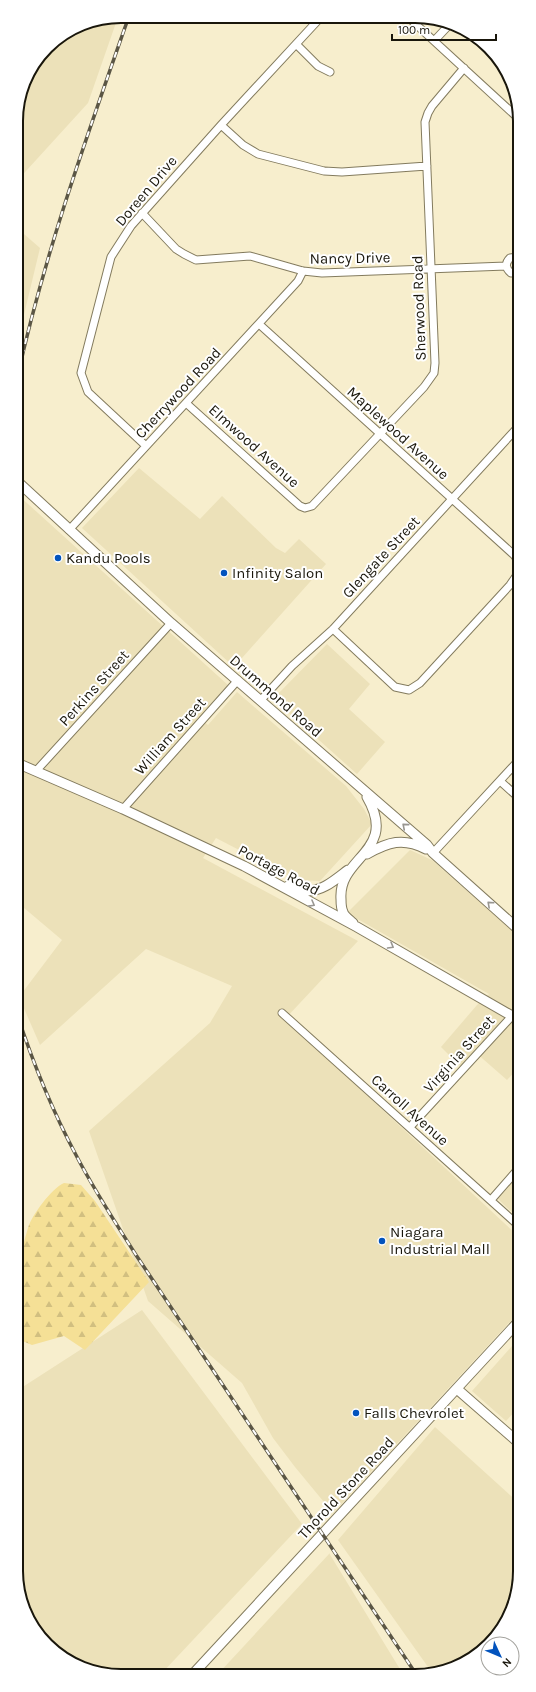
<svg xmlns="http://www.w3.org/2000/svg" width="536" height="1692" font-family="Karla,sans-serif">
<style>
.built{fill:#ece1b9}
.forest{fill:url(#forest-firs)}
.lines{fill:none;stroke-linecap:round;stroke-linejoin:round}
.street-casing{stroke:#837b5e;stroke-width:9}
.secondary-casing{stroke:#837b5e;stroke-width:11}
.street{stroke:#fff;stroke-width:7}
.secondary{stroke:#fff;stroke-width:9}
.rail-casing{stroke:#5b5645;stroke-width:3.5}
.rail{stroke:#fff;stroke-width:2;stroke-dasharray:6;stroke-linecap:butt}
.oneway{stroke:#989691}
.poi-dot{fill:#0253bd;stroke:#fff;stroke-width:1.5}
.labels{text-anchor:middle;stroke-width:4;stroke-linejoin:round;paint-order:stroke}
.street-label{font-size:15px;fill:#19160b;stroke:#fff}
.poi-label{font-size:15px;fill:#19160b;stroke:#fff;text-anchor:start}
.rim{fill:none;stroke:#19160b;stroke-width:2}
</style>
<defs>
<pattern id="forest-firs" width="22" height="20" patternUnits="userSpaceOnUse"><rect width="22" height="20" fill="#f5e096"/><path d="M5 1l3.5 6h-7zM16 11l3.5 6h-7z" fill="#d1bf80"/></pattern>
</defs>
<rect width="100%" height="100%" fill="#f7eecd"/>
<!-- built -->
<path class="built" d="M 118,17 L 88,103 L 16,182 L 16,114 L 27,75 L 47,47 L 81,24 Z
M 16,227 L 40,248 L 16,348 Z
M 139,468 L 200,519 L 222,496 L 276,548 L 285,553 L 299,539 L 326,564 L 234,667 L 82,528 Z
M 17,494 L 228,685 L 199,718 L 208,725 L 237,692 L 346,786 L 364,809 L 372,824 L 320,881 L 297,880 L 216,838 L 203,858 L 358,941 L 285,1019 L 519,1237 L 519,1312 L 333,1513 L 295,1467 L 273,1438 L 242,1383 L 148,1301 L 89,1131 L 210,1023 L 232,986 L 146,949 L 40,1045 L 19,997 L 62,940 L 17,902 Z
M 327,644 L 370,684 L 349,709 L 385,742 L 357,774 L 273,699 Z
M 410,850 L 432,860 L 519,937 L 519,1069 L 518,1068 L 507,1080 L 475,1052 L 460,1066 L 441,1047 L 477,1005 L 489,994 L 347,913 Z
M 519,1173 L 519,1219 L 497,1198 Z
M 142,1310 L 302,1524 L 161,1674 L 101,1674 L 47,1645 L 28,1611 L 18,1585 L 18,1390 Z
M 519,1338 L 520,1406 L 506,1421 L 472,1391 Z
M 435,1427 L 520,1504 L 520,1578 L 512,1611 L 494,1640 L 467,1662 L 433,1674 L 338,1540 Z
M 329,1553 L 403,1674 L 218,1674 L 329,1554 Z"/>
<!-- forest -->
<path class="forest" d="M 64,1183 L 81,1185 L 95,1201 L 149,1282 L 85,1350 L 64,1336 L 32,1345 L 20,1340 L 18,1334 L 18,1264 C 22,1252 24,1240 28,1228 C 32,1215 51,1189 64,1183 Z"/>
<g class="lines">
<!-- street casing -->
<g class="street-casing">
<path id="street" d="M 409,18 L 518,118
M 434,41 L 449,25
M 296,44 L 318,66 L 330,72
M 221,125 L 243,145 L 258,154 L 324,171 L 342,172 L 427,166
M 142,213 L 176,249 L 184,254 L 196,260 L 250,256 L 303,271 L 322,273 L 506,266
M 518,257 L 510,258 C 505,263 505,268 511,273 L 518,273
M 259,324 L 514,555 L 519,562
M 186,403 L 300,506 L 305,508 L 312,506 L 424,387 L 434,373 L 435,363 L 425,122 L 428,113 L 432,106 L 464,68
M 146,446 L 88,392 L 81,373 L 111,257 L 131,226 L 221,125 L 321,17
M 69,530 L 298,281 L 303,271
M 333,629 L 395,687 L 409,690 L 420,683 L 510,585 L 519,572
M 260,701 L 292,666 L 333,629 L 518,427
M 36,771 L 171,623
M 500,781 L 519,798
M 123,809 L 238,680
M 433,853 L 519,760
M 282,1013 L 519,1226
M 410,1127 L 512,1016
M 491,1200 L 519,1168"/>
</g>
<!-- secondary casing -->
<g class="secondary-casing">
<path id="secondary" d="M 17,481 L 171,623 L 427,845 L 433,853 L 519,930
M 17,763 L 123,809 L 244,866 L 357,927 L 519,1020
M 367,854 C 388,842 403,837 426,849
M 288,886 C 293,888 300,891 306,891 C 322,892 336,879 348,870
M 353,923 C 350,920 344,916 343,912 C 341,908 341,903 341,899 C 338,856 399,852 367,797
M 457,1389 L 520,1444
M 193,1674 L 519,1321"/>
</g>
<!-- street -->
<use href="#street" class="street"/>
<!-- secondary -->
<use href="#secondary" class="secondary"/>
<!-- rail casing -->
<g class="rail-casing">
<path id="rail" d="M 17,379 C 44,255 87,136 129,16
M 17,1014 C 33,1063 52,1110 76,1155 C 94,1190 115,1222 136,1255 L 416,1674"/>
</g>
<!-- rail -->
<use href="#rail" class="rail"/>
</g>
<!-- one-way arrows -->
<defs><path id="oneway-chevron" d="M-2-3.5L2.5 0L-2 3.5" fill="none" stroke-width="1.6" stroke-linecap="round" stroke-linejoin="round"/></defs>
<g class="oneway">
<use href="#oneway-chevron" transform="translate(405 826) rotate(-140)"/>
<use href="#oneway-chevron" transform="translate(312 904) rotate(29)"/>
<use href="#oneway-chevron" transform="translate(490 904) rotate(-138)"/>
<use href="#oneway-chevron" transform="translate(391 946) rotate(30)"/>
</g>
<!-- markers -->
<g class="poi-dot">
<circle cx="58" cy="558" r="4"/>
<circle cx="224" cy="573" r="4"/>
<circle cx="382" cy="1241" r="4"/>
<circle cx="356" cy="1413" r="4"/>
</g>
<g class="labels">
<!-- street labels -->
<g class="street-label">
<text transform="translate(146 191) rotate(-50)" y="5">Doreen Drive</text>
<text transform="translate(350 258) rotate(-1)" y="5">Nancy Drive</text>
<text transform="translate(419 308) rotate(-92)" y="5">Sherwood Road</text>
<text transform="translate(178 393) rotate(-47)" y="5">Cherrywood Road</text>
<text transform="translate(398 433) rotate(42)" y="5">Maplewood Avenue</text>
<text transform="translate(254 446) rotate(42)" y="5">Elmwood Avenue</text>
<text transform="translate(381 557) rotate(-47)" y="5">Glengate Street</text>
<text transform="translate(94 688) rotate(-48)" y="5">Perkins Street</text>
<text transform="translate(276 696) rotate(41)" y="5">Drummond Road</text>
<text transform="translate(170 736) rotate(-48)" y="5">William Street</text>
<text transform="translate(279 870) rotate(28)" y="5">Portage Road</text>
<text transform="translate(459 1054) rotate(-48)" y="5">Virginia Street</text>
<text transform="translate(410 1110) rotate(42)" y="5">Carroll Avenue</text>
<text transform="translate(346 1488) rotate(-47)" y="5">Thorold Stone Road</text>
</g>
<!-- poi labels -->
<g class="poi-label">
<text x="66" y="563">Kandu Pools</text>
<text x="232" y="578">Infinity Salon</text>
<text x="390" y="1237">Niagara<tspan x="390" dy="17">Industrial Mall</tspan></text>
<text x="364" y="1418">Falls Chevrolet</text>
</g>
</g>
<!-- crop -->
<path d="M0 0H536V1692H0ZM121 23H415A98 98 0 0 1 513 121V1571A98 98 0 0 1 415 1669H121A98 98 0 0 1 23 1571V121A98 98 0 0 1 121 23Z" fill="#fff" fill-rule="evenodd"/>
<path class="rim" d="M121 23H415A98 98 0 0 1 513 121V1571A98 98 0 0 1 415 1669H121A98 98 0 0 1 23 1571V121A98 98 0 0 1 121 23Z"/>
<!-- north arrow -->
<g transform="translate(500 1656) rotate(134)"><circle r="19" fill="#ffffff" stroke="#a3a29d"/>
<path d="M0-3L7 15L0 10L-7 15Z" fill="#0253bd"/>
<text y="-6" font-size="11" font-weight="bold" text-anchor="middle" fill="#19160b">N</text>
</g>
<!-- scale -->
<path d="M392 34v6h104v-6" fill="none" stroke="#19160b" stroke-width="2"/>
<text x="398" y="34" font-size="12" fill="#19160b" stroke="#ffffff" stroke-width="3" paint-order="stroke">100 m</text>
</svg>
